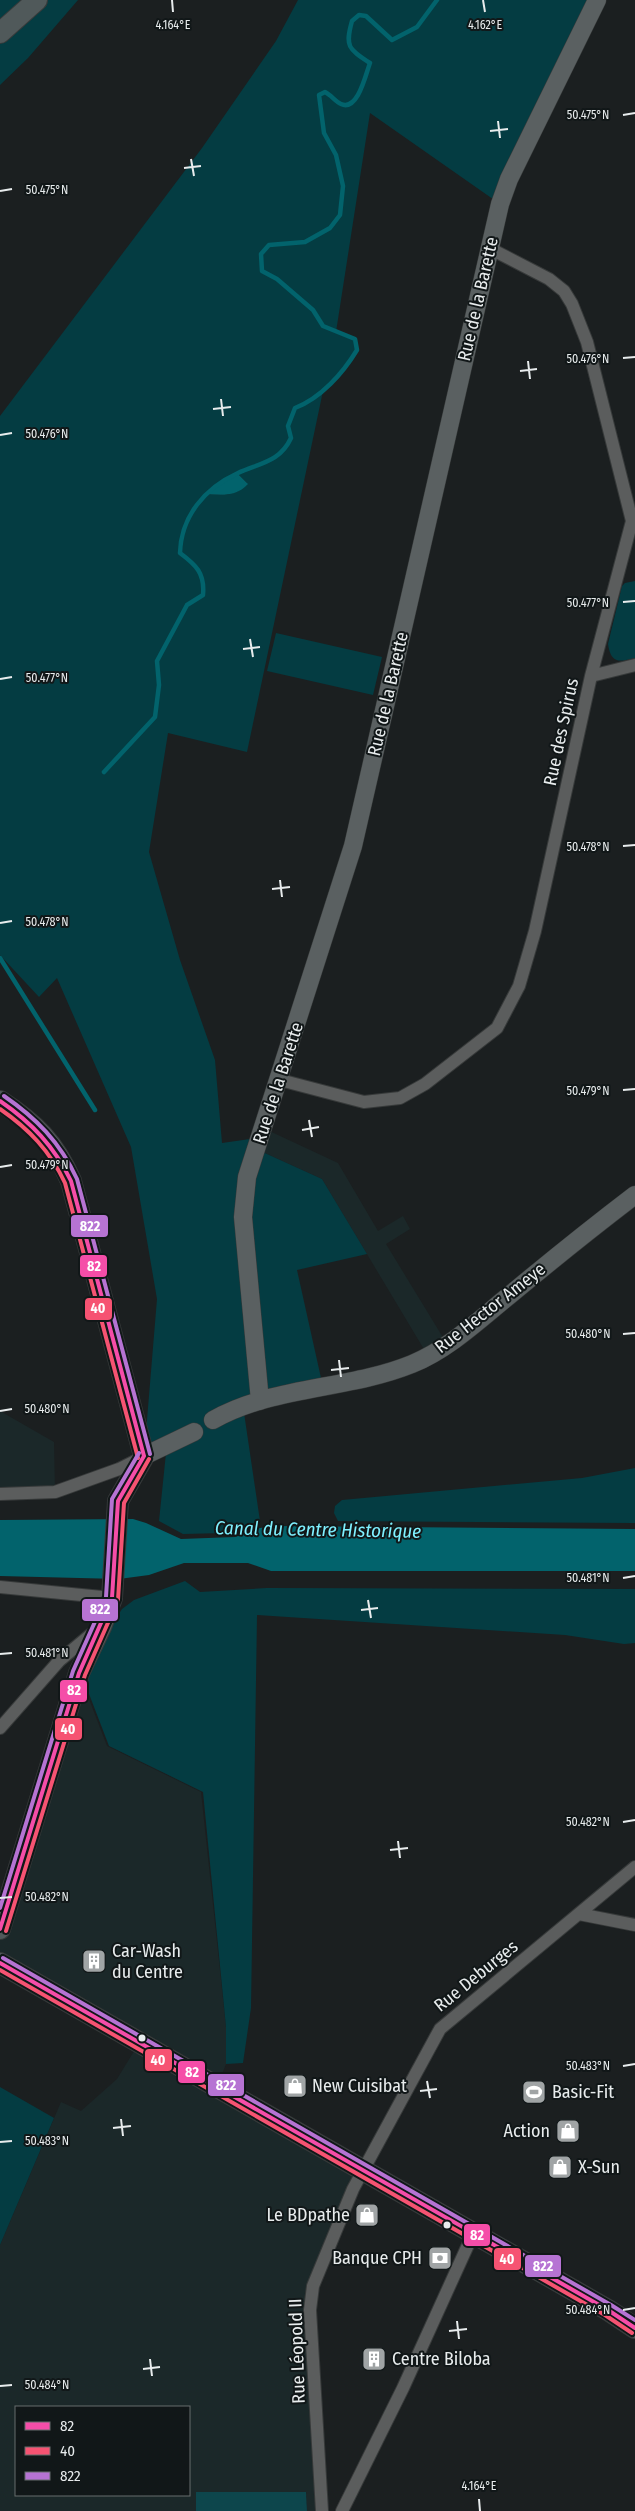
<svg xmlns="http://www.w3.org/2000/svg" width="635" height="2511" font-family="'Fira Sans Condensed',sans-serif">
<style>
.built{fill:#1b2829;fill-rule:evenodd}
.green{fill:#043c42;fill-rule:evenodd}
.forest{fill:#0d464c}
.water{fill:#02636c}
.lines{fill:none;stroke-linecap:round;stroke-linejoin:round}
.stream{stroke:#02636c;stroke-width:4.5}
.street-casing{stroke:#373a3a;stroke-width:14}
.secondary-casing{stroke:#373a3a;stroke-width:19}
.primary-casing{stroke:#373a3a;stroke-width:22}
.street{stroke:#5b5d5d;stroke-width:12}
.secondary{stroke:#5a6061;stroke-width:18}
.primary{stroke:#50595a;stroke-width:20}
.bus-1-casing{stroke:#111718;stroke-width:8}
.bus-2-casing{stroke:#111718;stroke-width:8}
.bus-3-casing{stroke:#111718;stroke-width:8}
.bus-1{stroke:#f54da8;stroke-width:4}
.bus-2{stroke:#f65372;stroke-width:4}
.bus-3{stroke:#b673d3;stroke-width:4}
.ticks{fill:none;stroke:#e8eced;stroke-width:2}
.bus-dot{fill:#e8eced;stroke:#111718;stroke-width:2}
.labels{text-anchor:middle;stroke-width:4;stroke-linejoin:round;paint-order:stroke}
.street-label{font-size:18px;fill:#e8eced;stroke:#111718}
.poi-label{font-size:18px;fill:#e8eced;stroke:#111718;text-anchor:start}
.water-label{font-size:19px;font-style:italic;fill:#7ff1ff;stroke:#111718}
.ticks-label{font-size:12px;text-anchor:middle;fill:#e8eced;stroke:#111718;stroke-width:4;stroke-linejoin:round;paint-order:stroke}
.line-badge{stroke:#111718;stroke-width:2}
.badge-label{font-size:14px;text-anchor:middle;font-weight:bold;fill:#fff}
</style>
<rect width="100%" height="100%" fill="#1b1f20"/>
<!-- built -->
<path class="built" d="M 263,1128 L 338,1163 L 378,1231 L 403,1216 L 410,1229 L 386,1244 L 447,1344 L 428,1356 L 322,1179 L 256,1149 Z
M 0,1411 L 54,1442 L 55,1492 L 0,1494 Z
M 79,1673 L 107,1746 L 201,1792 L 226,2027 L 226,2064 L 217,2087 L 363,2170 L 313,2286 L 322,2511 L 307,2511 L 306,2492 L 196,2492 L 196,2511 L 0,2511 L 0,2245 L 61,2102 L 81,2111 L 117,2079 L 139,2043 L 0,1963 L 0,1928 ZM 16,2407 L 189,2407 L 189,2495 L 16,2495 Z"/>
<!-- green -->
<path class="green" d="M 0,0 L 78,0 L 28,58 L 0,85 Z
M 298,0 L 597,0 L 500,204 L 370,113 L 336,332 L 355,339 L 357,350 L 323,391 L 247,752 L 168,733 L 149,852 L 180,960 L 215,1060 L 222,1143 L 250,1139 L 256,1149 L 322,1179 L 367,1254 L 297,1270 L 323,1387 L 243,1406 L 260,1521 L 225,1533 L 183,1534 L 159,1521 L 166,1453 L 144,1456 L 157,1299 L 131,1147 L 57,978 L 39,997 L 0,955 L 0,416 L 202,148 L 276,41 ZM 237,473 L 247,483 C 237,497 222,495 206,494 Z
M 635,581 L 635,658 C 619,662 611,664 608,644 L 622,586 L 625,583 Z
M 276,633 L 382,657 L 373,695 L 267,671 Z
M 635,1468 L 635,1523 L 338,1521 L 334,1513 L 335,1506 L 342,1500 L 582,1478 Z
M 185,1581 L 200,1592 L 267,1588 L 635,1589 L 635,1643 L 624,1644 L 565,1635 L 257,1615 L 251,2008 L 243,2063 L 226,2064 L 226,2027 L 203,1792 L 109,1746 L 81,1673 L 122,1609 L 134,1600 Z
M 0,2087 L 54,2118 L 0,2245 Z"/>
<!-- forest -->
<path class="forest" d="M 196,2492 L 306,2492 L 307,2511 L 196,2511 Z"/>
<!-- water -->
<path class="water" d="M 237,473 L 248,484 C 236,497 222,495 205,494 Z
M 133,1519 L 146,1523 L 181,1539 L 235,1537 L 260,1528 L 273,1526 L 635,1529 L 635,1571 L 271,1571 L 248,1563 L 184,1563 L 149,1575 L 119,1579 L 0,1576 L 0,1520 Z"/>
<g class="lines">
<!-- stream -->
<path class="stream" d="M 104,772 L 155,717 L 159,685 L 157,661 L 187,605 L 203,595 C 205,573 196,565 180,553 C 181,516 205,488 238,473 C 260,463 280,462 291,438 L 288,426 L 295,408 C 321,398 343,373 357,350 L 355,339 L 323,326 L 313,310 L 277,279 L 262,271 L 261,254 L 269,245 L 305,242 L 330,228 L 340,215 L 343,186 L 336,155 L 324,133 L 319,95 L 325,92 C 331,95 336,102 341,104 C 358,112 366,73 370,63 C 348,49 345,46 352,21 L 359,15 L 366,16 L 392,40 L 417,27 L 437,0
M 0,958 L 95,1110"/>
<!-- street casing -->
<g class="street-casing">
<path id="street" d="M 591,676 L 635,665
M 280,1080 L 364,1102 L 400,1098 L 425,1084 L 497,1028 L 519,986 L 535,931 L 591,676 L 632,521 L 587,342 L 572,304 L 564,291 L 549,279 L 489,248
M 0,1494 L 55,1492 L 119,1469 L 143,1457
M 0,1587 L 112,1598
M 0,1728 L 59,1661 L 95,1631
M 579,1914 L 635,1925
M 322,2511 L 310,2310 L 313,2286 L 353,2189 L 440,2029 L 635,1867
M 342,2511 L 403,2388 L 473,2234"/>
</g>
<!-- secondary casing -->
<g class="secondary-casing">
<path id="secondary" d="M 260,1401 L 243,1217 L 247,1177 L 353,846 L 500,204 L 509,179 L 597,0
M 213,1420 C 273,1386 348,1390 412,1364 C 449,1349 480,1319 511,1294 C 552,1260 593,1227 635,1195
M 144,1456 L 194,1432"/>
</g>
<!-- primary casing -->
<g class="primary-casing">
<path id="primary" d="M 0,33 L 37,0
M 0,1101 C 35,1124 54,1142 71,1181 L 144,1456 L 118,1501 L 112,1598 L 101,1627 L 79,1673 L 0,1929
M 0,1963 L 608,2310 L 635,2328"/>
</g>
<!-- street -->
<use href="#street" class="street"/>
<!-- secondary -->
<use href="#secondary" class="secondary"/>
<!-- primary -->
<use href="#primary" class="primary"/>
<!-- bus-1 casing -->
<g class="bus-1-casing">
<path id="bus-1" d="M 0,1101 C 32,1123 54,1146 71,1181 L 144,1456
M 0,1929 L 79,1673 L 112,1598 L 118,1501 L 144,1456
M 0,1963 L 608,2310 L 635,2328"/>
</g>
<!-- bus-2 casing -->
<g class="bus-2-casing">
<path id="bus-2" d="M 0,1109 C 29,1129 50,1151 65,1183 L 138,1458
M 6,1931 L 85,1675 L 118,1600 L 124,1503 L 149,1459
M 0,1970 L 605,2315 L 632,2333"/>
</g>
<!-- bus-3 casing -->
<g class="bus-3-casing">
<path id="bus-3" d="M 4,1096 C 36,1118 60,1142 77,1179 L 150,1454
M 0,1908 L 73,1671 L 106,1597 L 112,1499 L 139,1453
M 3,1958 L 611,2305 L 635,2320"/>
</g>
<!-- bus-1 -->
<use href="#bus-1" class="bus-1"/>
<!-- bus-2 -->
<use href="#bus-2" class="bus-2"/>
<!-- bus-3 -->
<use href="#bus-3" class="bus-3"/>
</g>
<!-- ticks -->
<path class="ticks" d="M 172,0 L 173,12M 483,0 L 485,12M 623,115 L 635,113M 498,121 L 500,138M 490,131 L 508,129M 191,159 L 194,176M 184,168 L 201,166M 0,191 L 12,189M 623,358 L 635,357M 528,361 L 530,379M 520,371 L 537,369M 221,399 L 223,416M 213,409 L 231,407M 0,435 L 12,433M 623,602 L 635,601M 250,639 L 253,657M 243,649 L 260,647M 0,679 L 12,677M 623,846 L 635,845M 280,880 L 282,897M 272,889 L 290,887M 0,923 L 12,921M 623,1090 L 635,1089M 309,1120 L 312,1137M 302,1130 L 319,1127M 0,1167 L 12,1165M 623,1334 L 635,1333M 339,1360 L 341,1377M 331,1370 L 349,1368M 0,1411 L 12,1409M 623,1578 L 635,1576M 368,1600 L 371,1618M 361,1610 L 378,1608M 0,1654 L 12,1653M 623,1822 L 635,1820M 398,1841 L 400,1858M 390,1850 L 408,1848M 0,1898 L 12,1897M 623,2066 L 635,2064M 427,2081 L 430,2098M 420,2091 L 437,2089M 121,2119 L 123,2136M 113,2128 L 131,2126M 0,2142 L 12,2141M 623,2310 L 635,2308M 457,2321 L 459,2339M 449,2331 L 467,2329M 150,2359 L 152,2376M 143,2369 L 160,2367M 0,2386 L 12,2385M 479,2499 L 480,2511"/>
<!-- icons -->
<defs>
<g id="building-square" transform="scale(1.25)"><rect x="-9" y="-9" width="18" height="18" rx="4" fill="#a0a4a5" stroke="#111718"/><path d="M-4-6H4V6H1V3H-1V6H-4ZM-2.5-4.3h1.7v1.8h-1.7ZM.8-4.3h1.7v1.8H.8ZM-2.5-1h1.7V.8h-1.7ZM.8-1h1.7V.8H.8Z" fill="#fff"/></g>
<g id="shop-square" transform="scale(1.25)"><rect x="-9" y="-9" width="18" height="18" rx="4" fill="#a0a4a5" stroke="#111718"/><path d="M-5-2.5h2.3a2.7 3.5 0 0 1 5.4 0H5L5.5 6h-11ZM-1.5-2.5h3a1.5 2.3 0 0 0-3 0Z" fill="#fff"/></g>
<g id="stadium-square" transform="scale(1.25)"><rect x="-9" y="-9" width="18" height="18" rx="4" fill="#a0a4a5" stroke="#111718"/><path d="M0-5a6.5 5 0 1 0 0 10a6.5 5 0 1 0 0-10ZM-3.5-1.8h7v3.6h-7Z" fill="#fff"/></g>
<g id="bank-square" transform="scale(1.25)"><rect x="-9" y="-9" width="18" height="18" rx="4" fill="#a0a4a5" stroke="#111718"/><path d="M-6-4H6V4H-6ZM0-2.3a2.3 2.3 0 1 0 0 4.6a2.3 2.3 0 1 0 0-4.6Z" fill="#fff"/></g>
</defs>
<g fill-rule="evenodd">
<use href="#building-square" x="94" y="1961"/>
<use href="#shop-square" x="295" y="2086"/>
<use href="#stadium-square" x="534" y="2092"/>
<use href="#shop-square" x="568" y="2131"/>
<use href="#shop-square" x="560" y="2167"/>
<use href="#shop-square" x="367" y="2215"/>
<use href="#bank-square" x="440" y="2258"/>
<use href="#building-square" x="374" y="2359"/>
</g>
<!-- markers -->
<g class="bus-dot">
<circle cx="142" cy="2038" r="4.5"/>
<circle cx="447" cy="2225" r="4.5"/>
</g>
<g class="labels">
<!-- street labels -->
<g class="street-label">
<text transform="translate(478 299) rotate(-77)" y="6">Rue de la Barette</text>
<text transform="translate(388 694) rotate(-77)" y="6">Rue de la Barette</text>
<text transform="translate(561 732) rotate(-78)" y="6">Rue des Spirus</text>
<text transform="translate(278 1083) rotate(-72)" y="6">Rue de la Barette</text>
<text transform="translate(490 1308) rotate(-38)" y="6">Rue Hector Ameye</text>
<text transform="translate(476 1976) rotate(-39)" y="6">Rue Deburges</text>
<text transform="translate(297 2351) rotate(-92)" y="6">Rue Léopold II</text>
</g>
<!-- poi labels -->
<g class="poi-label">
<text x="112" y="1957">Car-Wash<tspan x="112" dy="21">du Centre</tspan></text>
<text x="312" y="2092">New Cuisibat</text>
<text x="552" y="2098">Basic-Fit</text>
<text x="550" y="2137" text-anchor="end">Action</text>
<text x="578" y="2173">X-Sun</text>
<text x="350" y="2221" text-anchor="end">Le BDpathe</text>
<text x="422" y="2264" text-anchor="end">Banque CPH</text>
<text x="392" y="2365">Centre Biloba</text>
</g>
<!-- water labels -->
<g class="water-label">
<text transform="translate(318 1529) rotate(1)" y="7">Canal du Centre Historique</text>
</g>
</g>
<g class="ticks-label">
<text x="173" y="29">4.164°E</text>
<text x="485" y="29">4.162°E</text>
<text x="588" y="119">50.475°N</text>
<text x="47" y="194">50.475°N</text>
<text x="588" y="363">50.476°N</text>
<text x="47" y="438">50.476°N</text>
<text x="588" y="607">50.477°N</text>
<text x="47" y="682">50.477°N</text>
<text x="588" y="851">50.478°N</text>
<text x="47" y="926">50.478°N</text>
<text x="588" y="1095">50.479°N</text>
<text x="47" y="1169">50.479°N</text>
<text x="588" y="1338">50.480°N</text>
<text x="47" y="1413">50.480°N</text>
<text x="588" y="1582">50.481°N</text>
<text x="47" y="1657">50.481°N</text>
<text x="588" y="1826">50.482°N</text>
<text x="47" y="1901">50.482°N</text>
<text x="588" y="2070">50.483°N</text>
<text x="47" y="2145">50.483°N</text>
<text x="588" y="2314">50.484°N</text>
<text x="47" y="2389">50.484°N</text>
<text x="479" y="2490">4.164°E</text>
</g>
<g class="line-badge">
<rect x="70" y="1214" width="39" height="24" rx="5" fill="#b673d3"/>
<rect x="79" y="1254" width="29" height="24" rx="5" fill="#f54da8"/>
<rect x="84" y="1297" width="29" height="24" rx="5" fill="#f65372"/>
<rect x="81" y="1598" width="38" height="24" rx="5" fill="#b673d3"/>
<rect x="59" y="1679" width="29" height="24" rx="5" fill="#f54da8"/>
<rect x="54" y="1717" width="29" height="24" rx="5" fill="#f65372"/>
<rect x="144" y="2048" width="29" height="24" rx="5" fill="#f65372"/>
<rect x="177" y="2060" width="29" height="24" rx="5" fill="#f54da8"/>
<rect x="207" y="2073" width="38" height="24" rx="5" fill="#b673d3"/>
<rect x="463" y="2223" width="28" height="24" rx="5" fill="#f54da8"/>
<rect x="493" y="2247" width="29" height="24" rx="5" fill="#f65372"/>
<rect x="524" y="2254" width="38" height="24" rx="5" fill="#b673d3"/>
</g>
<g class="badge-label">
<text x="90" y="1231">822</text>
<text x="94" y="1271">82</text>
<text x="98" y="1313">40</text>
<text x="100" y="1614">822</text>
<text x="74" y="1695">82</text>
<text x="68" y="1734">40</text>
<text x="158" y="2065">40</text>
<text x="192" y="2077">82</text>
<text x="226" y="2090">822</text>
<text x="477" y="2240">82</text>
<text x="507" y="2264">40</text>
<text x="543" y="2271">822</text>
</g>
<!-- legend -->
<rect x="15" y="2406" width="175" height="90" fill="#111718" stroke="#676c6d"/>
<rect x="25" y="2422" width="25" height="8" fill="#f54da8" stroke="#676c6d"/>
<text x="60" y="2431" font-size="15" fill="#e8eced">82</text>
<rect x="25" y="2447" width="25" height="8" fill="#f65372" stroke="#676c6d"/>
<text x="60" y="2456" font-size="15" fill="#e8eced">40</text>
<rect x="25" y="2472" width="25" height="8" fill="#b673d3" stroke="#676c6d"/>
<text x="60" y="2481" font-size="15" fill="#e8eced">822</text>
</svg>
